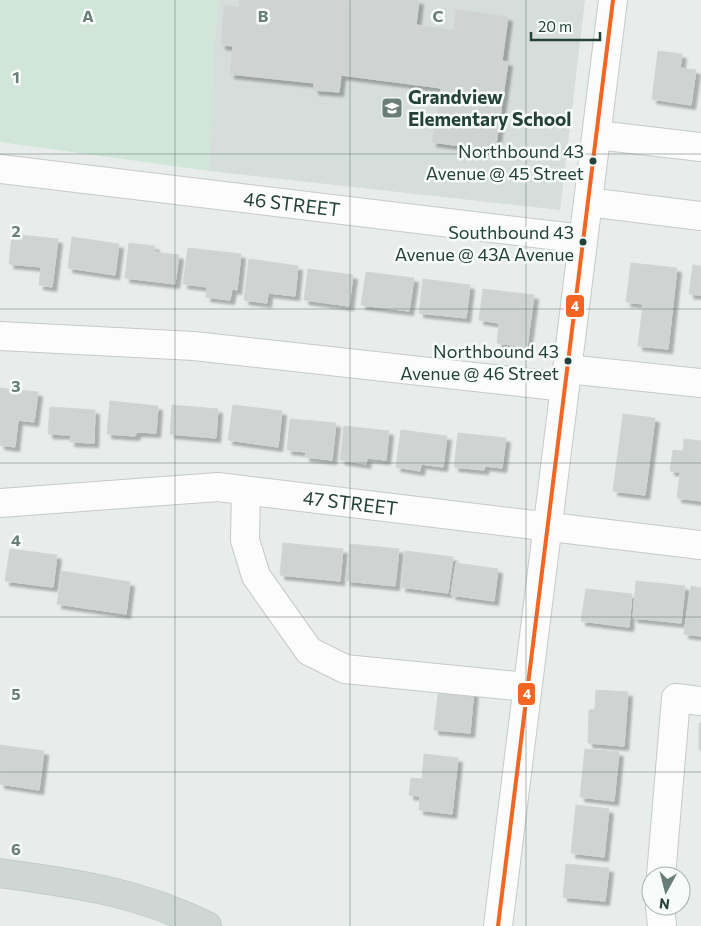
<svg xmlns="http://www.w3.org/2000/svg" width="701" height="926" font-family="Commissioner,sans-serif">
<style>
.built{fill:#d6dedb}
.green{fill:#d1e6d8}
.building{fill:#cfd4d2;stroke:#d1d6d4;filter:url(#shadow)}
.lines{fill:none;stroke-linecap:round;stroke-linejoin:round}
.minor-casing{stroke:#c5cac8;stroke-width:30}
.major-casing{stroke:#c3ccc9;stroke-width:30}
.minor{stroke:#fcfcfc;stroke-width:28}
.major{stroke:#cfd7d5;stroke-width:28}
.bus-1-casing{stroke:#f7fbf9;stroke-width:8}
.bus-1{stroke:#f26522;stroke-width:4}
.grid{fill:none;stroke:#697e78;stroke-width:1;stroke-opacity:0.55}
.bus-dot{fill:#24423a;stroke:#f7fbf9;stroke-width:2}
.labels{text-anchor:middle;stroke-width:5;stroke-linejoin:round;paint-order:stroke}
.bus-label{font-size:18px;fill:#24423a;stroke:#f7fbf9;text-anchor:end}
.poi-label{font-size:19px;font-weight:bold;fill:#24423a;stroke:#f7fbf9;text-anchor:start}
.street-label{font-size:19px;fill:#24423a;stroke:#f7fbf9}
.grid-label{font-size:16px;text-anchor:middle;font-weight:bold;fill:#697e78;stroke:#f7fbf9;stroke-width:5;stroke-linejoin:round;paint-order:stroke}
.line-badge{stroke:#f7fbf9;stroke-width:2}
.badge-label{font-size:14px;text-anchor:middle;font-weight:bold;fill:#fff}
</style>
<defs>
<filter id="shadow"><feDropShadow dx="4.5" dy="4.5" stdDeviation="1" flood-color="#0004"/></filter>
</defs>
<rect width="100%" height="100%" fill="#e8edeb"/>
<!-- built -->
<path class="built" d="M 219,0 L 585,0 L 560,210 L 209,171 L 214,46 Z"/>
<!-- green -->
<path class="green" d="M 0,0 L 219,0 L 214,46 L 209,171 L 0,142 Z"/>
<!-- building -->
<path class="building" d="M 239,0 L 419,0 L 416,25 L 454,30 L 456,9 L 508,17 L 502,61 L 508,62 L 495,151 L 432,142 L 441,88 L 341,75 L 339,92 L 314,90 L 314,83 L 230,74 L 233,46 L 221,45 L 224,5 L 239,7 Z
M 658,51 L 682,54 L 680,68 L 696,70 L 691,105 L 652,99 Z
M 12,234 L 58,239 L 52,287 L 39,285 L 41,267 L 9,264 Z
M 72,237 L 119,244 L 115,275 L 68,268 Z
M 129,243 L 155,246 L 154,252 L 179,255 L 175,284 L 125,278 Z
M 188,248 L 241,254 L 237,290 L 232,289 L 230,300 L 206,297 L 207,287 L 183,284 Z
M 249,259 L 298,266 L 295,296 L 268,293 L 267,303 L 244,300 Z
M 631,263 L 677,268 L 668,349 L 638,346 L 643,304 L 626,302 Z
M 693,265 L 701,266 L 701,295 L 689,294 Z
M 308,269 L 353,275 L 349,306 L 304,300 Z
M 366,272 L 414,278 L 409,311 L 361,305 Z
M 423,279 L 470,285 L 466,318 L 419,313 Z
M 483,289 L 534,295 L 527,347 L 497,343 L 499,323 L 479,320 Z
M 0,388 L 38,392 L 34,422 L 18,420 L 15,447 L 0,445 Z
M 110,401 L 158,406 L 156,433 L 137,432 L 135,436 L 107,434 Z
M 172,405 L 218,409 L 216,438 L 170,434 Z
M 233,405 L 282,411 L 278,447 L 228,440 Z
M 50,407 L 95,410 L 94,443 L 70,442 L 71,435 L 48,434 Z
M 623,414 L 655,418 L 645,495 L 613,491 Z
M 290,419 L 336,423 L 332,460 L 305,457 L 306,452 L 287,450 Z
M 344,426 L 389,431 L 386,460 L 367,458 L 366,464 L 340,460 Z
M 401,430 L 447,436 L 443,467 L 421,464 L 420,471 L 396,467 Z
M 458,433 L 506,438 L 502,468 L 485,466 L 484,470 L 454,467 Z
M 684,439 L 701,441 L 701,501 L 677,498 L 680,472 L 670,471 L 673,450 L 683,451 Z
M 283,543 L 343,549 L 340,581 L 280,575 Z
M 350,544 L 399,549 L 395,586 L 346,581 Z
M 10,549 L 57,555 L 53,587 L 5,581 Z
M 405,551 L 453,557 L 448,593 L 401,587 Z
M 456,563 L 498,569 L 494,601 L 451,595 Z
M 62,571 L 130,582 L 126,614 L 57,604 Z
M 636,581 L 685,586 L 681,623 L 633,618 Z
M 691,586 L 701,588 L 701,636 L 684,634 Z
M 586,589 L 632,594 L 629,627 L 581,621 Z
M 439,686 L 474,689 L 470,733 L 434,730 Z
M 596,690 L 628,692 L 624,746 L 588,743 L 589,710 L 595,709 Z
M 699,723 L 701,723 L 701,750 L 699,750 Z
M 0,745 L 44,751 L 39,790 L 0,784 Z
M 585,749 L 619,752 L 614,801 L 580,797 Z
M 424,754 L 458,758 L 452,814 L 419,810 L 420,796 L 409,795 L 411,778 L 422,779 Z
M 576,805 L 609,809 L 604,857 L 571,853 Z
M 566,864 L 609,868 L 605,901 L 563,897 Z"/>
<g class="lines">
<!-- minor casing -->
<g class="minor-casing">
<g id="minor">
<path d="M 597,135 L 701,147"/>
<path id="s1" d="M 0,169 L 583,239"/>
<path d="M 588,202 L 701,216"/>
<path d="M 0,336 L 194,346 L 565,387"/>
<path d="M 567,369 L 701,383"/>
<path d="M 246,491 L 245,540 L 256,576 L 309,651 L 345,669 L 527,687"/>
<path id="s2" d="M 0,503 L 218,487 L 701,545"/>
<path d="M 661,876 L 676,698 L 701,701"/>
<path d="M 660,906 L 662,926"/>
<path d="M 498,926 L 613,0"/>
</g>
</g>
<!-- major casing -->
<g class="major-casing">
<path id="major" d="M 0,873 C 74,883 139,892 207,926"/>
</g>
<!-- minor -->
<use href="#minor" class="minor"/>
<!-- major -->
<use href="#major" class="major"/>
<!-- bus-1 casing -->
<g class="bus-1-casing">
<path id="bus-1" d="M 498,926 L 613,0"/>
</g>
<!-- bus-1 -->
<use href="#bus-1" class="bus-1"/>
</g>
<!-- grid -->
<path class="grid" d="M 175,0 L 175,926M 350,0 L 350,926M 526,0 L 526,926M 0,154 L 701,154M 0,309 L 701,309M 0,463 L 701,463M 0,617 L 701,617M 0,772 L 701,772"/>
<!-- icons -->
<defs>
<g id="school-square" transform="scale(1.125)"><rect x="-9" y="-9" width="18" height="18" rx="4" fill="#697e78" stroke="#f7fbf9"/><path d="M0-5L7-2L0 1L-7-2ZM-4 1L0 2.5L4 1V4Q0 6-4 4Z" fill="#fff"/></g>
</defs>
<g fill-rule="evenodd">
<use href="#school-square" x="392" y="108"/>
</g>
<!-- markers -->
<g class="bus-dot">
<circle cx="593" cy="161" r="4.5"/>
<circle cx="583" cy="242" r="4.5"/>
<circle cx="568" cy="361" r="4.5"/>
</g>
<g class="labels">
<!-- bus labels -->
<g class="bus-label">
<text x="584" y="158">Northbound 43<tspan x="584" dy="22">Avenue @ 45 Street</tspan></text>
<text x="574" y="239">Southbound 43<tspan x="574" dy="22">Avenue @ 43A Avenue</tspan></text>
<text x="559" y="358">Northbound 43<tspan x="559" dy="22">Avenue @ 46 Street</tspan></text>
</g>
<!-- poi labels -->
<g class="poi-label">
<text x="408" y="104">Grandview<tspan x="408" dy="22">Elementary School</tspan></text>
</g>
<!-- street labels -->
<g class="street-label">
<text dy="7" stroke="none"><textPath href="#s1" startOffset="294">46 STREET</textPath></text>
<text dy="7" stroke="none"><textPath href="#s2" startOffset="352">47 STREET</textPath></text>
</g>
</g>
<g class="grid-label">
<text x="88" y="22">A</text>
<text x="263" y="22">B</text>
<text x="438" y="22">C</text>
<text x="16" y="83">1</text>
<text x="16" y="237">2</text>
<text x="16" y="392">3</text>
<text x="16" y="546">4</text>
<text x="16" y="700">5</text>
<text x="16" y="855">6</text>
</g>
<g class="line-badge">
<rect x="565" y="294" width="20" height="24" rx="5" fill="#f26522"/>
<rect x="517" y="682" width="19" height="24" rx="5" fill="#f26522"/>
</g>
<g class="badge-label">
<text x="575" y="311">4</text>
<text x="527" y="699">4</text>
</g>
<!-- north arrow -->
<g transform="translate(666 891) rotate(187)"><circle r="24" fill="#f7fbf9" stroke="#a3b1ad"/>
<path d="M0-4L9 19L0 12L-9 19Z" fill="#697e78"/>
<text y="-8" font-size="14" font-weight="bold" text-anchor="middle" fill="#24423a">N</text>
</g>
<!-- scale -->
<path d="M531 32v8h69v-8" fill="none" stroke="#24423a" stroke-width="2.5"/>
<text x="538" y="32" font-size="15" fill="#24423a" stroke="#f7fbf9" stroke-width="4" paint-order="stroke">20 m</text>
</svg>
